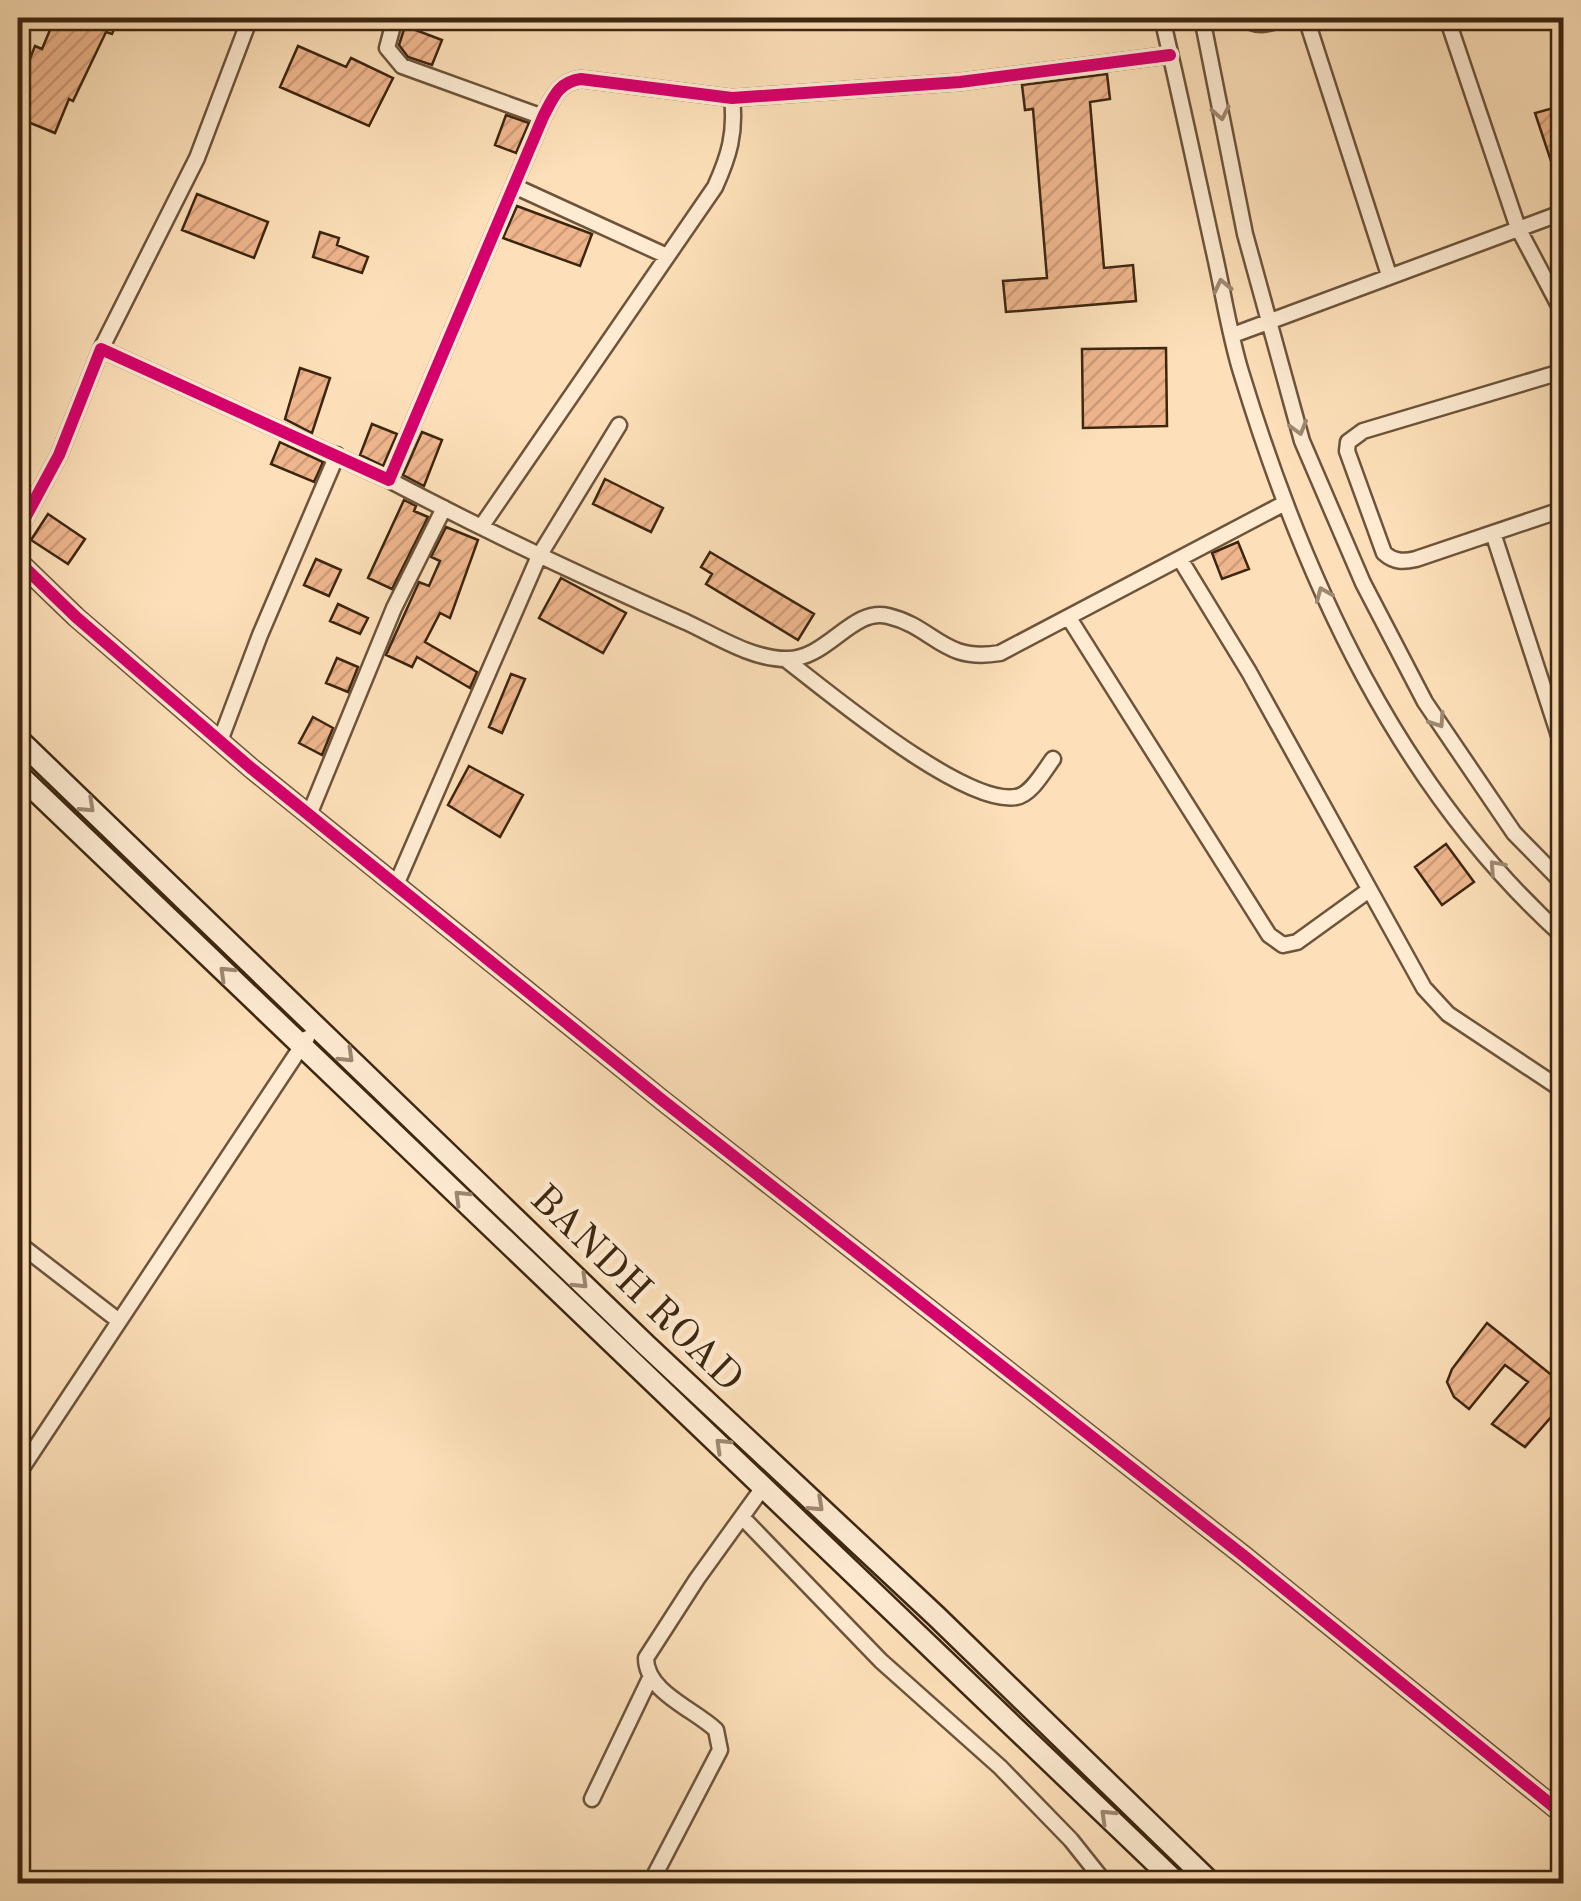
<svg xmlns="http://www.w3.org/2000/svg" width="1581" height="1901" font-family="'Old Standard TT',serif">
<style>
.building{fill:url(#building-hatch);stroke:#3d2610;stroke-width:2.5}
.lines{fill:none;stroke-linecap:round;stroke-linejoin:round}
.minor-casing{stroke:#6d543a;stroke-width:19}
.tertiary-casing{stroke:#6d543a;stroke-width:22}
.secondary-casing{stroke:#3d2610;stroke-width:25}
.minor{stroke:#feebd2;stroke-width:14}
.tertiary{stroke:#feebd2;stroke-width:18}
.secondary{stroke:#feebd2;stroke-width:20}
.cycleway-casing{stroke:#feebd2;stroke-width:19}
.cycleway{stroke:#d6006c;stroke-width:12}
.oneway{stroke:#9e8871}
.labels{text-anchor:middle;stroke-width:9;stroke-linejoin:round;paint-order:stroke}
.street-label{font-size:40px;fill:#3d2610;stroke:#feebd2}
</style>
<defs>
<pattern id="building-hatch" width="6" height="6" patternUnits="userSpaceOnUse" patternTransform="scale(2.5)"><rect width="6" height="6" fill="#efb68d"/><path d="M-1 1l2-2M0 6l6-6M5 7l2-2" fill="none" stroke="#ce9c79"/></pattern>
</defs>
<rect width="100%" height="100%" fill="#fde0b9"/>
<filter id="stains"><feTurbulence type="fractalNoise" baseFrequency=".002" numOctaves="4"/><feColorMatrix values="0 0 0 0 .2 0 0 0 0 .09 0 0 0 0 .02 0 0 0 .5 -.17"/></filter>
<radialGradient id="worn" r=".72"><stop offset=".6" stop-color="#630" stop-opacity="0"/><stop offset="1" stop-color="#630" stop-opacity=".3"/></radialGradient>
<!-- building -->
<path class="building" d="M 55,18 L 119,18 L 112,34 L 106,32 L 73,101 L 69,99 L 55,133 L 18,118 L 18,89 L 35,46 L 42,49 Z
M 405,26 L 442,40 L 432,65 L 408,57 L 399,45 Z
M 298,46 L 346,67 L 351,58 L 393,78 L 369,126 L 280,87 Z
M 1107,74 L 1110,99 L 1090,102 L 1104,268 L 1133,265 L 1136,301 L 1006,312 L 1003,281 L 1047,278 L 1033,109 L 1025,110 L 1022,85 Z
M 1557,107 L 1564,125 L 1564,191 L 1561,191 L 1535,113 Z
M 506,115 L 529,123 L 516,153 L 495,145 Z
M 197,194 L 268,222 L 254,258 L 182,230 Z
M 517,206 L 592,234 L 580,266 L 503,238 Z
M 320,232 L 339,238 L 337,245 L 368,257 L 362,273 L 313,257 Z
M 1166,348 L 1167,426 L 1083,428 L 1082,349 Z
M 300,368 L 330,378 L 312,433 L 285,419 Z
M 372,424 L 397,434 L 383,466 L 360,455 Z
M 422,432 L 442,440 L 424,486 L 403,475 Z
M 280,442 L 323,462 L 314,482 L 271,464 Z
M 605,479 L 663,508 L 651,532 L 593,504 Z
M 404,500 L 416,506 L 414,511 L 428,517 L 392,589 L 368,578 Z
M 48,514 L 85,539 L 68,564 L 31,540 Z
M 446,527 L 478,540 L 450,618 L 440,613 L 425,642 L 477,672 L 470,688 L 417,657 L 412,667 L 386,655 L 419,582 L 429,586 L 440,561 L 431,557 Z
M 1238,542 L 1249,569 L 1222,579 L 1212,553 Z
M 710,552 L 814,614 L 798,640 L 706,584 L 712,574 L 701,567 Z
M 316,559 L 341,570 L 329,596 L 304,585 Z
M 561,578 L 626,613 L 603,653 L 539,618 Z
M 338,604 L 368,618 L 360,634 L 330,621 Z
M 337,658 L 358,667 L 348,692 L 326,683 Z
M 511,674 L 525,679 L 502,733 L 489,727 Z
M 313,717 L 333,728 L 322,755 L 299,743 Z
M 469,766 L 523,795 L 500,837 L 448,805 Z
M 1446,844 L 1474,882 L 1442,905 L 1415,867 Z
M 1487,1323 L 1564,1385 L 1564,1402 L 1525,1447 L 1492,1424 L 1528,1382 L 1505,1365 L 1469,1409 L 1454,1397 L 1447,1382 L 1452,1369 Z"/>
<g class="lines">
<!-- minor casing -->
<g class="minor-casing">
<path id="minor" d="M 395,18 L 387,48 L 402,66 L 543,117
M 1162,18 C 1181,99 1198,180 1216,261 C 1224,298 1230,336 1241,372 C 1304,580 1399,789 1564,937
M 1202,18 L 1245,234 L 1302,441 L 1363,583 L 1425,702 L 1514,833 L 1564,884
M 1244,18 C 1258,29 1272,22 1288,18
M 1306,18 L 1389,275
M 1447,18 L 1518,228 L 1564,315
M 514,186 L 667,256
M 1233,335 L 1564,212
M 101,349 L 197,158 L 250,18
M 1564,371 L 1363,431 L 1348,442 L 1347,451 L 1384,553 C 1394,562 1403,562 1416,559 L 1564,509
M 389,480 C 486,531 585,578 686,622 C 716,636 752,659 786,659 C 827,660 852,607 888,616 C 935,627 942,663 1000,653 L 1285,503
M 481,527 L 715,187 C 729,156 736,133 732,98
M 18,531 L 59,455 L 101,349 L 389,480 L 543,117 C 553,98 558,82 581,79 L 732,98 L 960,82 L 1170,55
M 1493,533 L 1564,751
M 1180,559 L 1249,672 L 1424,988 L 1448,1014 L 1564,1091
M 1069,618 L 1269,935 L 1283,945 L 1297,942 L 1369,890
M 785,659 C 828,692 964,806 1016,797 C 1031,795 1044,771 1053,759
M 220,741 L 260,635 L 337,455
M 309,815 L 394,608 L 444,508
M 396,885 L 539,556 L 619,425
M 18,1243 L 119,1321
M 18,1474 L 307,1038
M 742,1517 L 881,1661 L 1000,1767 L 1071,1840 L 1106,1884
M 592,1799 L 650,1678
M 650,1884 L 720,1750 L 716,1730 C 694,1709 646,1692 646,1658 L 697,1579 L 764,1486"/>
</g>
<!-- tertiary casing -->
<g class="tertiary-casing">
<path id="tertiary" d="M 18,561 L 76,617 L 251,768 L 662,1100 L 1244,1556 L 1564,1815"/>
</g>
<!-- secondary casing -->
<g class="secondary-casing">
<path id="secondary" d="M 18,739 L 646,1345 L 936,1616 L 1212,1884
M 18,774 L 1178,1884"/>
</g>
<!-- minor -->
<use href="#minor" class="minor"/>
<!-- tertiary -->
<use href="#tertiary" class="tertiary"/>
<!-- secondary -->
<use href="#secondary" class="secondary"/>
<!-- cycleway casing -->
<g class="cycleway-casing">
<path id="cycleway" d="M 18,531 L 59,455 L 101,349 L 389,480 L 543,117 C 553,98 558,82 581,79 L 732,98 L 960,82 L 1170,55
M 18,561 L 76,617 L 251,768 L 662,1100 L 1244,1556 L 1564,1815"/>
</g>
<!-- cycleway -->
<use href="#cycleway" class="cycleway"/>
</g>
<!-- one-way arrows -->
<defs><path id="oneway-chevron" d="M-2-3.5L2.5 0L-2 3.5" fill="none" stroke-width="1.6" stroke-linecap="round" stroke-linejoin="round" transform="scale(2.5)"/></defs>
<g class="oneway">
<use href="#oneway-chevron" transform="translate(1221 113) rotate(79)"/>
<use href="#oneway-chevron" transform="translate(1222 286) rotate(-103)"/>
<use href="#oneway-chevron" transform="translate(1299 428) rotate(74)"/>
<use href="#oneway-chevron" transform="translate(1323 594) rotate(-113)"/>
<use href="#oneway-chevron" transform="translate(1438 721) rotate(56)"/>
<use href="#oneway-chevron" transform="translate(88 806) rotate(43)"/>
<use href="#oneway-chevron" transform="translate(1496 867) rotate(-132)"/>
<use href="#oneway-chevron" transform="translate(226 973) rotate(-136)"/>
<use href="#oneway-chevron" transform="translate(347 1056) rotate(44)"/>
<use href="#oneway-chevron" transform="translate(461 1197) rotate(-136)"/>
<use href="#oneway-chevron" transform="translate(581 1282) rotate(44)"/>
<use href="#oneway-chevron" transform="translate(722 1445) rotate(-136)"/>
<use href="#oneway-chevron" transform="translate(817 1505) rotate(43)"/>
<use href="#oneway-chevron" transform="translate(1107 1816) rotate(-136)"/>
</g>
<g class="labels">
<!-- street labels -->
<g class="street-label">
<text transform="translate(638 1287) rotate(44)" y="14">BANDH ROAD</text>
</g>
</g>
<!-- margin -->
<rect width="1581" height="1901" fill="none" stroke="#fde0b9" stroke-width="60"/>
<rect x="20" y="20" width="1541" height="1861" fill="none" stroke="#3d2610" stroke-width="5"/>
<rect x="30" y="30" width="1521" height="1841" fill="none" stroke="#3d2610" stroke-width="2.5"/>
<rect width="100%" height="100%" filter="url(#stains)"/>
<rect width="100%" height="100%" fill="url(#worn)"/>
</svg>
